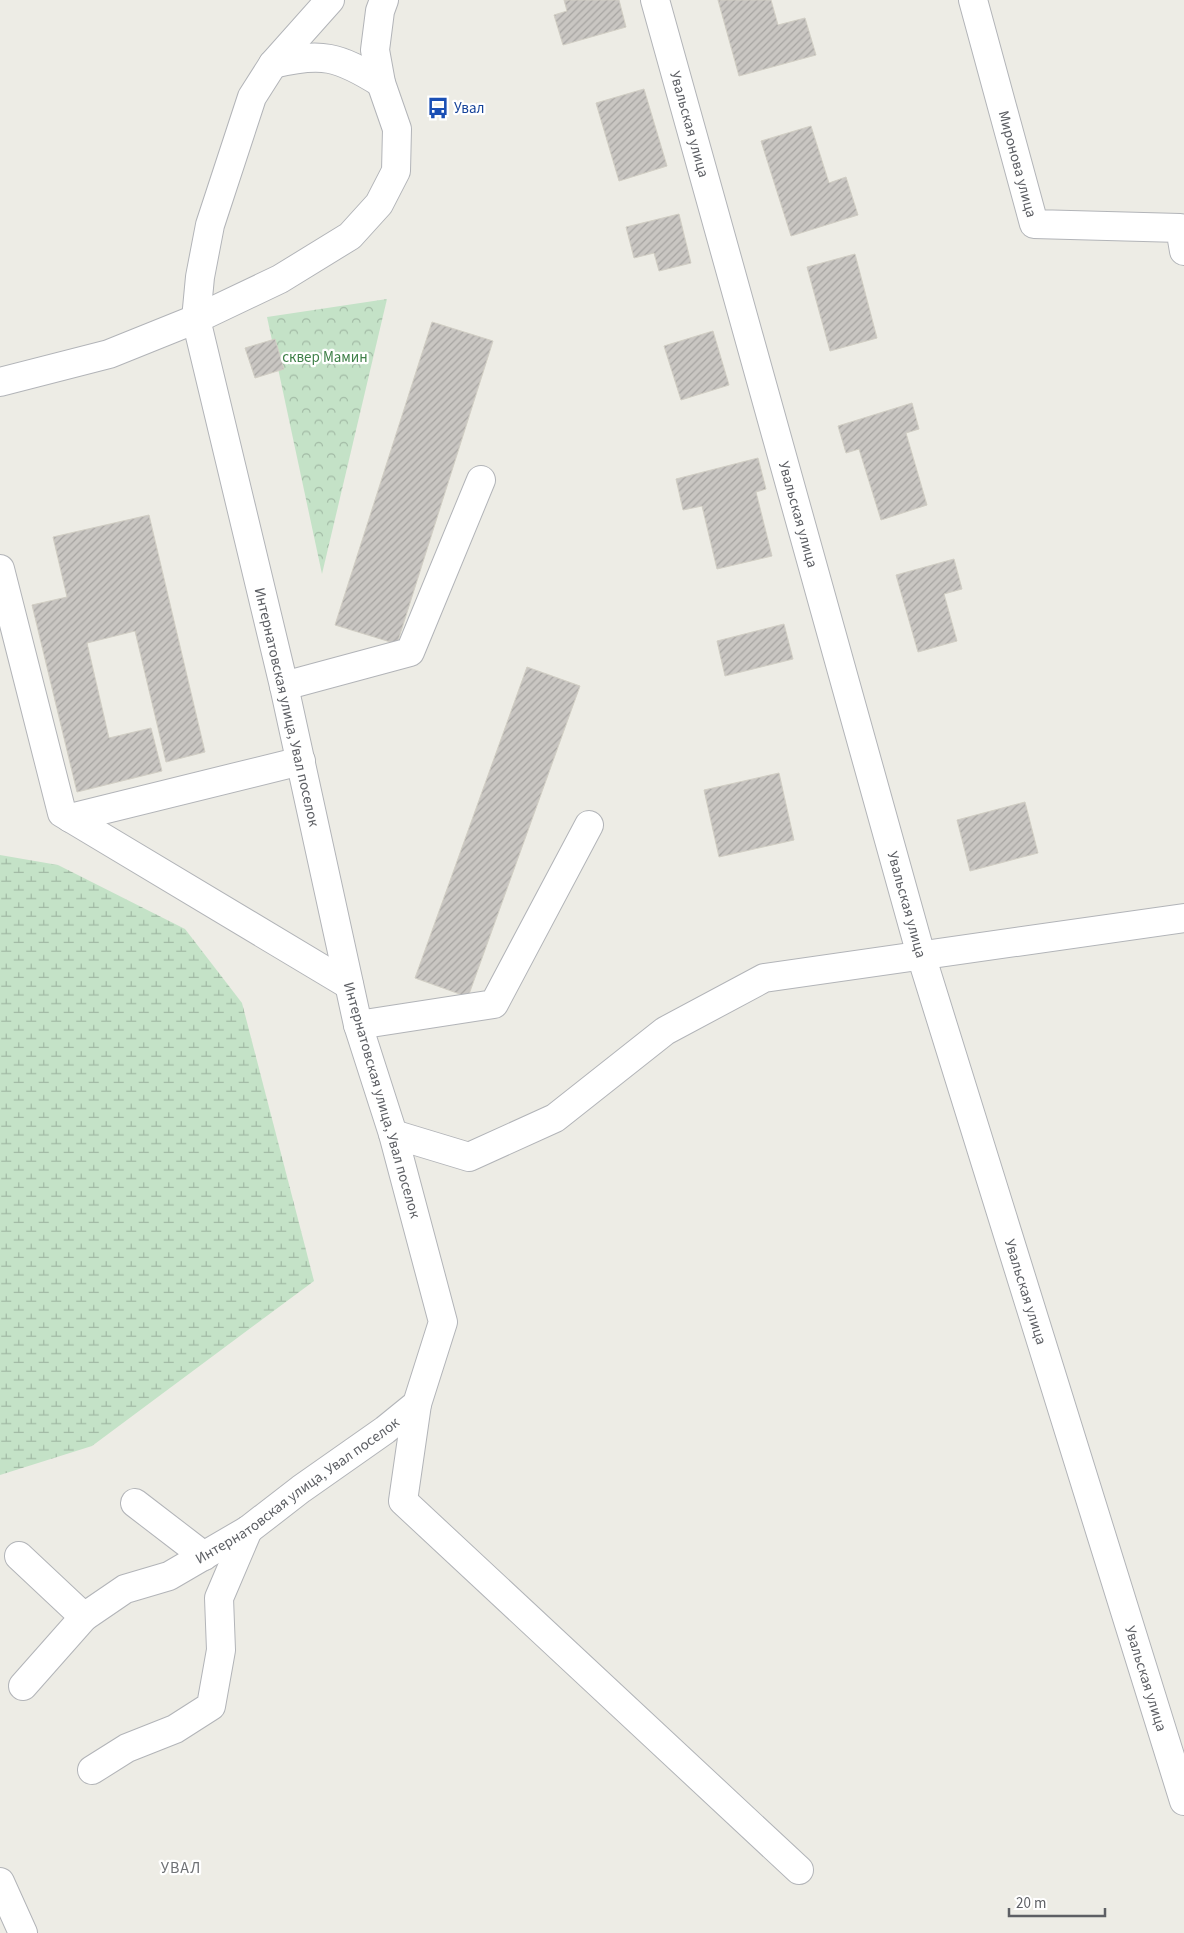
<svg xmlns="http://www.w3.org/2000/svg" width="1184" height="1933" font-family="'Source Sans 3',sans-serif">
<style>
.wetland{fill:url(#wetland-marsh)}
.park{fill:url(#park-crowns)}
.building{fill:url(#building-hatch);stroke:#d1cec4}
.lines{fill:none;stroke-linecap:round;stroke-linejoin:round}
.minor-casing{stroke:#b2b4b8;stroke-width:30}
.minor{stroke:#fff;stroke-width:28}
.labels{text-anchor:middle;stroke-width:4.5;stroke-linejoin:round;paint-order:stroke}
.transit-label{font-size:15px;fill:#164399;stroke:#fff;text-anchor:start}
.street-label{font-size:15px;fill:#5d5f64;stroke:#fff}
.park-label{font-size:15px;fill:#3f8048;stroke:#fff}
.neighbourhood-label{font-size:16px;letter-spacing:1px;fill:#6e7175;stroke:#fff}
</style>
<defs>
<pattern id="wetland-marsh" width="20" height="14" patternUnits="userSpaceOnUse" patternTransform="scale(1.25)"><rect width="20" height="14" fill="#c4e2c7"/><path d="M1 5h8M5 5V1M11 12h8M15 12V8" fill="none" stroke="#a2baa5"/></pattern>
<pattern id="park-crowns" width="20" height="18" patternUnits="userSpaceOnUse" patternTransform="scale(1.25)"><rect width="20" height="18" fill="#c4e2c7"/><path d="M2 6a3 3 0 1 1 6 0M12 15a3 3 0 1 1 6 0" fill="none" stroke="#a2baa5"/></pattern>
<pattern id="building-hatch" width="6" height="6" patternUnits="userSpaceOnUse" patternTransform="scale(1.25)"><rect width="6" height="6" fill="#c9c6c2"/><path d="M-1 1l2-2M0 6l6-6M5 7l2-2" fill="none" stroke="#a6a4a1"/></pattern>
</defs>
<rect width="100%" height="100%" fill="#edece5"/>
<!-- wetland -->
<path class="wetland" d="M 0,855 L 58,865 L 185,929 L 242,1003 L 314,1281 L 92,1446 L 0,1475 Z"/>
<!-- park -->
<path class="park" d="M 387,299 L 322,574 L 267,317 Z"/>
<!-- building -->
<path class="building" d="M 564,0 L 619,0 L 626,27 L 563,45 L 554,15 L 567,11 Z
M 718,0 L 771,0 L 778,25 L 805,18 L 816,55 L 739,76 Z
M 644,89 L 667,166 L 619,181 L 596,103 Z
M 811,126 L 829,183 L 846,177 L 858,215 L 791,236 L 761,141 Z
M 679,214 L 691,263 L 659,271 L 654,253 L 634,258 L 626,227 Z
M 855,254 L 877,338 L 830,351 L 807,267 Z
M 432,322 L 493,341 L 397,644 L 335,625 Z
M 713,331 L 729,385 L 681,400 L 664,346 Z
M 275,339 L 284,369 L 255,378 L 245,348 Z
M 912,403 L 919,429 L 906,433 L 927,505 L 881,520 L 859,449 L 846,453 L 838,426 Z
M 758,458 L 766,489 L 756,492 L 772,556 L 717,569 L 702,506 L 683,510 L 676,479 Z
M 149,515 L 205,752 L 166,762 L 135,631 L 87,643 L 109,738 L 151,728 L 162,771 L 77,792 L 32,605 L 67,597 L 53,537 Z
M 954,559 L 962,589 L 944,594 L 957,641 L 918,652 L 896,575 Z
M 784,624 L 793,659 L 725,676 L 717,641 Z
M 527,667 L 580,686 L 468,997 L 415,978 Z
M 779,773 L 794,840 L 719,857 L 704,790 Z
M 1025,802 L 1038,853 L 970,871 L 957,820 Z"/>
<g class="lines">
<!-- minor casing -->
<g class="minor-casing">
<g id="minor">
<path id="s1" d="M 655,0 L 921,955 L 1184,1801"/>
<path id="s2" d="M 973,0 L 1034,224 L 1180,228 L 1184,251"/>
<path d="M 273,64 C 322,52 338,56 381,83"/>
<path d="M 0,382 L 109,354 L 196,319 L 280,279 L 350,236 L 379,204 L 396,171 L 397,129 L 381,83 L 375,50 L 380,11 L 384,0"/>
<path d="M 0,569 L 62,813 L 349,985"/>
<path d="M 284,686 L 410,652 L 481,480"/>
<path d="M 70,818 L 301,761"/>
<path d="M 358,1025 L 494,1004 L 589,825"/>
<path d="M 393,1134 L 469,1157 L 555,1118 L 665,1031 L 764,978 L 1184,918"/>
<path d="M 417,1404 L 403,1501 L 799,1870"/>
<path d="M 135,1503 L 204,1556"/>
<path id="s3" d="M 19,1556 L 84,1617 L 125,1589 L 169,1576 L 248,1530 L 301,1489 L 385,1430 L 417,1404 L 443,1322 L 393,1134 L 358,1025 L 284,686 L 196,319 L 200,277 L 210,225 L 252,97 L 273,64 L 330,0"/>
<path d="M 23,1686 L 84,1617"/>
<path d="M 92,1770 L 127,1748 L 175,1729 L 211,1706 L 221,1650 L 219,1598 L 248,1530"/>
<path d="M 0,1882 L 23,1933"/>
</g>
</g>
<!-- minor -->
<use href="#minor" class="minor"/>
</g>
<!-- icons -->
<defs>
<g id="bus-bare" transform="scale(1.725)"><path d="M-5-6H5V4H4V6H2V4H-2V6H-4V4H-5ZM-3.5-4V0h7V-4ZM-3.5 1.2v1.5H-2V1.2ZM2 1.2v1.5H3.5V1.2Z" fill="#1a4fb4" stroke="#fff" stroke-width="2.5" paint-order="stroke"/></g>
</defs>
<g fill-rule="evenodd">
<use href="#bus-bare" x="438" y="108"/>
</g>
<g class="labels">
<!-- transit labels -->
<g class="transit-label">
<text x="454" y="113">Увал</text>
</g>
<!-- street labels -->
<g class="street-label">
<text dy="5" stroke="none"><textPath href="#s1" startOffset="129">Увальская улица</textPath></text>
<text dy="5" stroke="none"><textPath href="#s2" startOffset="170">Миронова улица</textPath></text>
<text dy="5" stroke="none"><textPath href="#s1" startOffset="534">Увальская улица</textPath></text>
<text transform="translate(287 707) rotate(77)" y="5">Интернатовская улица, Увал поселок</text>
<text dy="5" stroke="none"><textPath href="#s1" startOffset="939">Увальская улица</textPath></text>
<text transform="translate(382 1100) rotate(74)" y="5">Интернатовская улица, Увал поселок</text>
<text dy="5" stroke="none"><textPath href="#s1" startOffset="1344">Увальская улица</textPath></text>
<text dy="5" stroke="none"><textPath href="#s3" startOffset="339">Интернатовская улица, Увал поселок</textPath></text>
<text dy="5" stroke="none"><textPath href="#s1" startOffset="1749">Увальская улица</textPath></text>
</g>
<!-- park labels -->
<g class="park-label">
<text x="325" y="362">сквер Мамин</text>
</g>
<!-- neighbourhood labels -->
<g class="neighbourhood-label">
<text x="181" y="1873">УВАЛ</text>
</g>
</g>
<!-- scale -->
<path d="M1009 1908v8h96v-8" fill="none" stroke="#5d5f64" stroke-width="2.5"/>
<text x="1016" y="1908" font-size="15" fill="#5d5f64" stroke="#ffffff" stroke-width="4" paint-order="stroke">20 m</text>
</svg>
